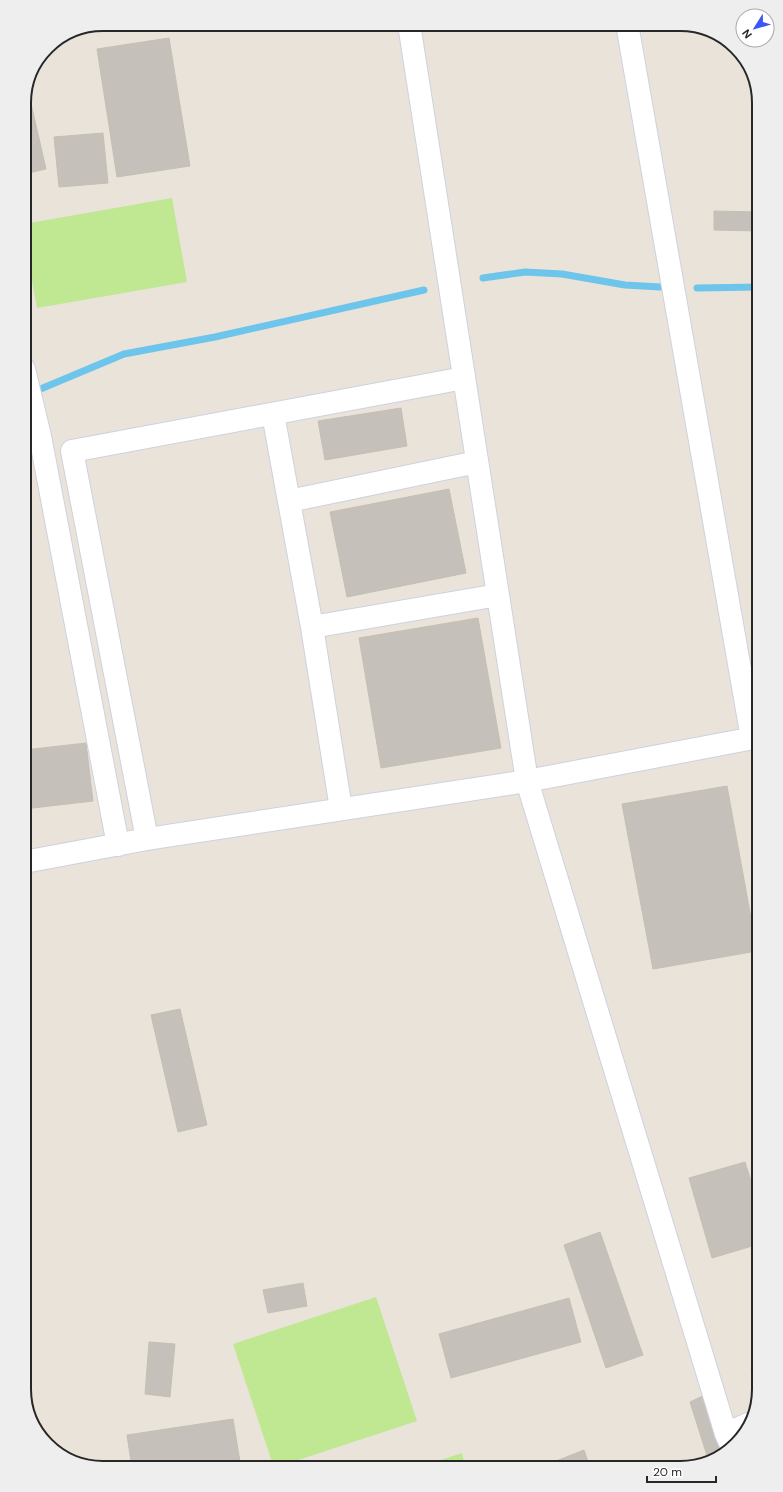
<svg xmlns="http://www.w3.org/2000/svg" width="783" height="1492" font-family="'DM Sans',sans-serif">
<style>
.pitch{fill:#c0e791}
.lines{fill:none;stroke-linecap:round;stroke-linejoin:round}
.stream{stroke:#6dc5eb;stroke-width:7}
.building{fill:#c5c0b9;stroke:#c5bfb3}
.minor-casing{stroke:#ced1e0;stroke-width:24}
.minor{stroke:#fff;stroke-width:22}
.rim{fill:none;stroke:#272727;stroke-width:2}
</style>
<rect width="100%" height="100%" fill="#eae3d9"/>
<!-- pitch -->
<path class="pitch" d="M 172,198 L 187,282 L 37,308 L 24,236 L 24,224 Z
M 376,1297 L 417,1421 L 274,1468 L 233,1344 Z
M 462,1453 L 466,1468 L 416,1468 Z"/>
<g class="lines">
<!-- stream -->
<path class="stream" d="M 483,278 L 525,272 L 562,274 L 625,285 L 660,287
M 697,288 L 759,287
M 31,393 L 124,354 L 215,337 L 424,290"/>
</g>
<!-- building -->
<path class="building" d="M 103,24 L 115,24 L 72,30 L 73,30 Z
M 169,38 L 190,166 L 117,177 L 97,49 Z
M 27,86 L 46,169 L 24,174 L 24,98 Z
M 103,133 L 108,183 L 59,187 L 54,137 Z
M 714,211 L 759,212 L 759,231 L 714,230 Z
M 401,408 L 407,446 L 325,460 L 318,421 Z
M 449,489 L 466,573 L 347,597 L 330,512 Z
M 478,618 L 501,748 L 381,768 L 359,638 Z
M 86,743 L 93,801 L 24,809 L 24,750 Z
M 727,786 L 757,951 L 653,969 L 622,804 Z
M 180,1009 L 207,1125 L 178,1132 L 151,1015 Z
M 745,1162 L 759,1206 L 759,1244 L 712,1258 L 689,1178 Z
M 600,1232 L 643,1355 L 606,1368 L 564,1245 Z
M 303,1283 L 307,1306 L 268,1313 L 263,1290 Z
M 569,1298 L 581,1342 L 451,1378 L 439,1334 Z
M 149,1342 L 175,1344 L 170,1397 L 145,1394 Z
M 759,1365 L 759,1389 L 758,1393 L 751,1368 Z
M 709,1393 L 726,1449 L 709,1462 L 690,1402 Z
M 233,1419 L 241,1468 L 132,1468 L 127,1435 Z
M 584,1450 L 590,1468 L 547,1468 L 546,1465 Z"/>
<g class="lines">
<!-- minor casing -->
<g class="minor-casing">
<path id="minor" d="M 409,24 L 527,781 L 726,1434 L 731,1445
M 627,24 L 752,738
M 24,369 L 40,436 L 118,845
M 273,414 L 312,627 L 341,809
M 289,501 L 477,462
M 312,627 L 498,595
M 147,839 L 72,451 L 464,378
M 24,862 L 147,839 L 527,781 L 759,737
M 726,1434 L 748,1424"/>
</g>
<!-- minor -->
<use href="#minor" class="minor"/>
</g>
<!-- crop -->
<path d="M0 0H783V1492H0ZM103 31H680A72 72 0 0 1 752 103V1389A72 72 0 0 1 680 1461H103A72 72 0 0 1 31 1389V103A72 72 0 0 1 103 31Z" fill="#eee" fill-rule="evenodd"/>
<path class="rim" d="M103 31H680A72 72 0 0 1 752 103V1389A72 72 0 0 1 680 1461H103A72 72 0 0 1 31 1389V103A72 72 0 0 1 103 31Z"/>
<!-- north arrow -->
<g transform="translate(755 28) rotate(233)"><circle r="19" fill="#ffffff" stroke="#a9a9a9"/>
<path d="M0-3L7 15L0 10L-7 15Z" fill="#3b58f5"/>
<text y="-6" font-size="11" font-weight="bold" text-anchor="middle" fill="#272727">N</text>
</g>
<!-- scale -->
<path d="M647 1476v6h69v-6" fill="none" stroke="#272727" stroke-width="2"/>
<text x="653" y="1476" font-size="12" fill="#272727" stroke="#ffffff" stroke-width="3" paint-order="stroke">20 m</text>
</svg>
